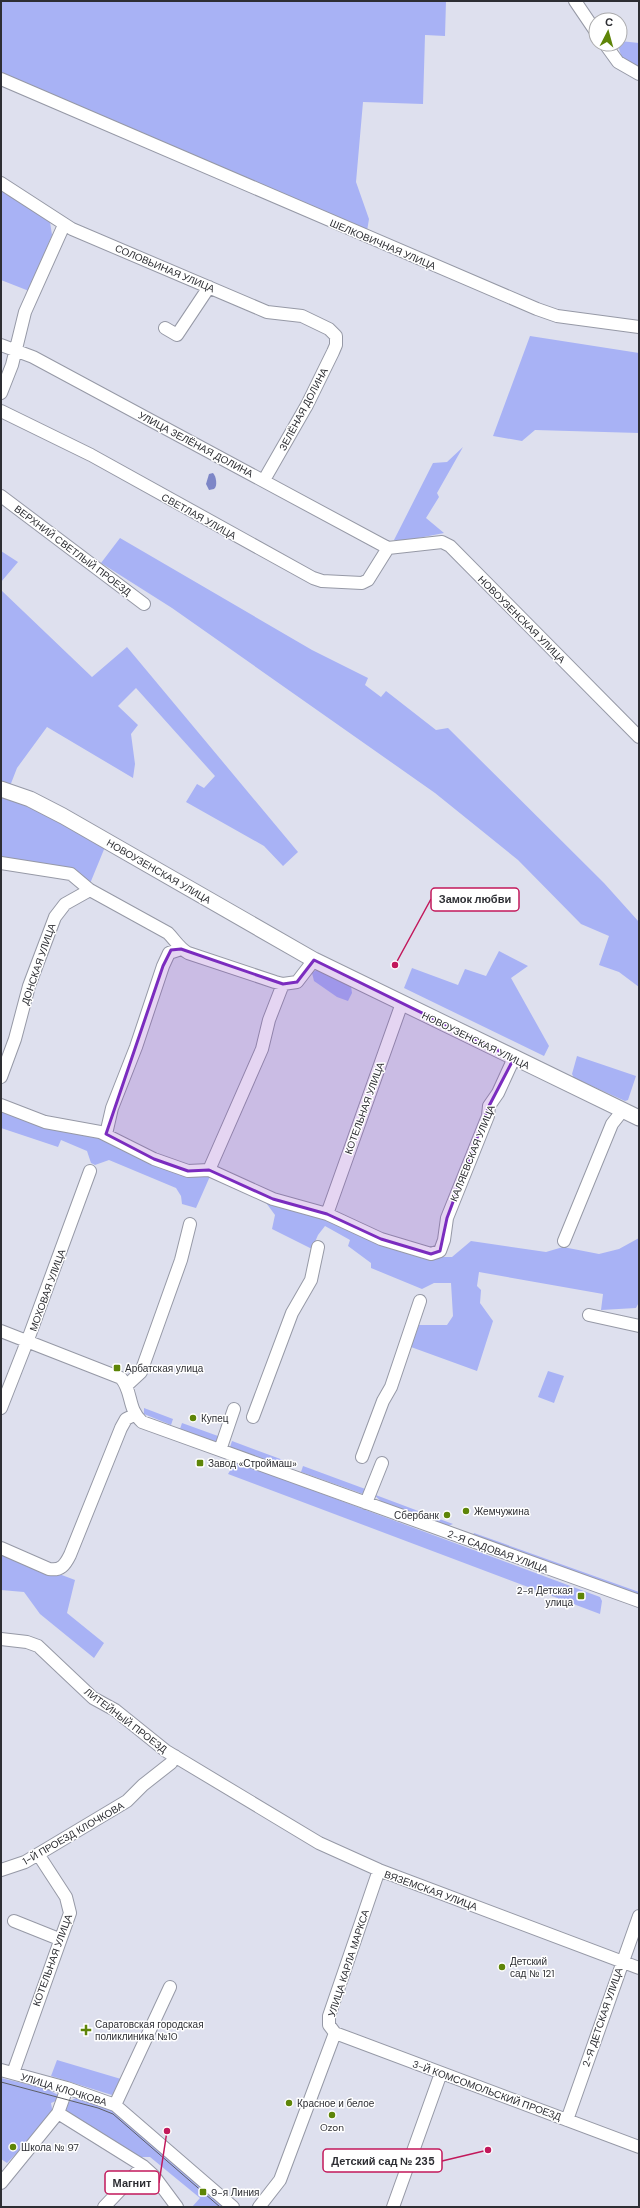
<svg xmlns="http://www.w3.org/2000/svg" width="640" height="2208" font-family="'DM Sans',sans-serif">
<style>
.green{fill:#a8b2f5}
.water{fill:#7d86c7}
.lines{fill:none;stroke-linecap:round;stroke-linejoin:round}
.minor-casing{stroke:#9699a6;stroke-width:14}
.major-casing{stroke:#9699a6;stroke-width:17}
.minor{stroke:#fff;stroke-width:12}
.major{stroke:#fff;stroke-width:15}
.tram{stroke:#5d5f66;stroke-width:1}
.marked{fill:#7b2cbf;fill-opacity:0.2;stroke:#7b2cbf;stroke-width:3;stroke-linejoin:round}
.poi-dot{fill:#5e8508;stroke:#fff;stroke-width:1.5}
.labels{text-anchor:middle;stroke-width:3;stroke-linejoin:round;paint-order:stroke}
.street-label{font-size:10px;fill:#2d2e33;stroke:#fff}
.poi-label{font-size:10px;fill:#2d2e33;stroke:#fff;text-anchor:start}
.leader{fill:none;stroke:#c2185b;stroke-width:1.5}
.callout-dot{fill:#c2185b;stroke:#fff;stroke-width:1.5}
.callout{fill:#fff;stroke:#c2185b;stroke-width:1.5}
.callout-label{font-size:11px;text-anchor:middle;font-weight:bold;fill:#2d2e33}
</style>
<rect width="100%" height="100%" fill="#dee0ee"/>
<!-- green -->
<path class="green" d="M 1,1 L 446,1 L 445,36 L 425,35 L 423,104 L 363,102 L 356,182 L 369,219 L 367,231 L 1,74 Z
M 620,41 L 639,43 L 639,69 L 622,59 L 618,45 Z
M 1,189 L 50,222 L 52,235 L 29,291 L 1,280 Z
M 530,336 L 639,353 L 639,433 L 535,430 L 522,441 L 493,436 Z
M 463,447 L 437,493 L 439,497 L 426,518 L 444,533 L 403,541 L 394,540 L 433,463 L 447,462 Z
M 120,538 L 312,650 L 368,678 L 365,685 L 381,697 L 386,691 L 436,730 L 448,728 L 604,883 L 639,922 L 639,987 L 619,972 L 599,965 L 609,936 L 581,924 L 518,860 L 435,793 L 172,608 L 101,563 Z
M 1,551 L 18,562 L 1,582 Z
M 1,590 L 92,677 L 127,647 L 298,852 L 283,866 L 264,846 L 186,802 L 197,784 L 204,788 L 215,776 L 136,688 L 118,706 L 138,725 L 131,734 L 135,764 L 133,778 L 47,727 L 17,768 L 10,786 L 1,783 Z
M 1,795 L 26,803 L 105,847 L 89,886 L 1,858 Z
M 499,951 L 528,966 L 511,978 L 549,1046 L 544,1056 L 404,988 L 412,968 L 458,985 L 465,969 L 486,976 Z
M 319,968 L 351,986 L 352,993 L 348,1001 L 337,997 L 314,981 L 312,973 Z
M 577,1056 L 636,1076 L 628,1100 L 625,1101 L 574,1078 L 572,1074 Z
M 1,1108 L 90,1133 L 211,1174 L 196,1208 L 182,1204 L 181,1196 L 176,1188 L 109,1160 L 95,1165 L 91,1163 L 87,1151 L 61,1140 L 58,1147 L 1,1128 Z
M 261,1196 L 331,1218 L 430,1257 L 452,1257 L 471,1241 L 546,1252 L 563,1247 L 599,1254 L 619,1249 L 639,1238 L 639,1302 L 636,1308 L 601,1310 L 603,1294 L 479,1272 L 477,1286 L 481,1290 L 480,1303 L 493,1321 L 477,1371 L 411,1347 L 419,1325 L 447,1325 L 453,1316 L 451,1283 L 434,1283 L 422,1289 L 371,1268 L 371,1263 L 348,1246 L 350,1240 L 325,1226 L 318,1235 L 312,1249 L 272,1229 L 275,1215 Z
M 548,1371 L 564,1376 L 554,1403 L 538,1397 Z
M 144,1408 L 173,1419 L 171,1425 L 144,1414 Z
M 182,1423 L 218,1436 L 216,1443 L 180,1429 Z
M 232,1441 L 294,1464 L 292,1469 L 230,1447 Z
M 239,1463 L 600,1597 L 602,1601 L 600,1614 L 228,1474 L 234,1464 Z
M 303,1466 L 368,1490 L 363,1494 L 301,1472 Z
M 373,1494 L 453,1524 L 445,1527 L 384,1504 Z
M 474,1533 L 639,1592 L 639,1599 L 472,1538 Z
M 1,1552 L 75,1580 L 67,1613 L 104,1643 L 94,1658 L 40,1614 L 24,1592 L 1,1590 Z
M 57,2060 L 121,2079 L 112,2095 L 51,2076 Z
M 1,2078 L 47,2089 L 58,2095 L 58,2100 L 51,2103 L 53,2114 L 48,2122 L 7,2163 L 1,2159 Z
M 84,2097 L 113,2108 L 227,2207 L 192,2207 L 200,2198 L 150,2157 L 141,2157 L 133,2154 L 65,2114 C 65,2101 73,2098 84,2097 Z"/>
<!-- water -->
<path class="water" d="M 213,473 C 216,476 218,486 214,489 L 209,490 L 206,484 L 209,474 Z"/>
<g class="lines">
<!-- minor casing -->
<g class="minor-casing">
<path id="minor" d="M 575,1 L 596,32
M 605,44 L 618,62 L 639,74
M 1,79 L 537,309 L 557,316 L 639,327
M 1,183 L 72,229 L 267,312 L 302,316 L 329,329 L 336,336 L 336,345 L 333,352 L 307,405 L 264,480
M 165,328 L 177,335 L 209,287
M 1,345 L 33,357 L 388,548
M 1,393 L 12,365 L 25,312 L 64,225
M 1,411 L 91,455 L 313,578 L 322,581 L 362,583 L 368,580 L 388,548
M 1,496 L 144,604
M 388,548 L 442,542 L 450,546 L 639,737
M 1,863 L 71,874 L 90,890 L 168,933 C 175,940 179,948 188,953 L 275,982 L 283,984 L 297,982 L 314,960
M 1,1077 L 15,1039 L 29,986 L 55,917 L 65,904 L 90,890
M 1,1105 L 45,1122 L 100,1132 L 154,1159 L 188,1171 L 209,1170 L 273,1199 L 327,1214 L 381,1239 L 431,1254 L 440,1251 L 444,1240 L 447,1218 L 488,1116 L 489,1106 L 498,1093 L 514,1058
M 106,1134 L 112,1108 L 136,1047 L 163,966 L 169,953 L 181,949
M 209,1170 L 262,1049 L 269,1020 L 283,984
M 327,1214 L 402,1003
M 564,1241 L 612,1124 L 623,1110
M 589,1315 L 639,1326
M 1,1331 L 121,1378 C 133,1392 127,1408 142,1422 L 639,1601
M 127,1385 L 141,1372 L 181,1260 L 190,1224
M 1,1408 L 30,1334 L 90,1171
M 253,1417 L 292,1313 L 311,1280 L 318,1247
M 220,1450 L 234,1409
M 362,1457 L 383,1401 L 391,1387 L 420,1301
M 366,1503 L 382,1463
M 1,1548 L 49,1569 C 61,1571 65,1565 70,1555 L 121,1428 L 126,1419 L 134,1415
M 1,1639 L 27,1642 L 38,1646 L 93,1698 L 115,1710 L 166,1751 L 319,1843 L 379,1870 L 639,1968
M 1,1870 L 25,1862 L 127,1801 L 143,1785 L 171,1763 L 175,1756
M 14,1921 L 59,1939
M 335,2033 L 639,2147
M 335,2033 L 329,2025 L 329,2016 L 379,1870
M 1,2070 L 67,2088 L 115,2105 L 233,2207
M 13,2073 L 70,1913 L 66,1897 L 38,1854
M 115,2105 L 170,1987
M 58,2113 L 143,2166 L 154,2176 L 177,2207
M 567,2120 L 639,1916
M 1,2183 L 58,2113 L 67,2088
M 104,2207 L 143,2166
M 259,2207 L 280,2180 L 335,2033
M 393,2207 L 441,2073"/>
</g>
<!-- major casing -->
<g class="major-casing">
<path id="major" d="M 1,789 L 30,799 L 63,816 L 314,960 L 639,1118"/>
</g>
<!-- minor -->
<use href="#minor" class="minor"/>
<!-- major -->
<use href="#major" class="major"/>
<!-- tram -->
<path class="tram" d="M 1,2082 L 98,2108 L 113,2114 L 220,2207"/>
</g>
<!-- marked area -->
<path class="marked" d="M 181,949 L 283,984 L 297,982 L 314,960 L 514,1058 L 489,1106 L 447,1218 L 440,1251 L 431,1254 L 381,1239 L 327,1214 L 273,1199 L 209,1170 L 188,1171 L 154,1159 L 106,1134 L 163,966 L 171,950 Z"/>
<!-- markers -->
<g class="poi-dot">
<rect x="113" y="1364" width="8" height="8" rx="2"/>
<circle cx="193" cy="1418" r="4"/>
<rect x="196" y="1459" width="8" height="8" rx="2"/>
<circle cx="466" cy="1511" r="4"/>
<circle cx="447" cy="1515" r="4"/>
<rect x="577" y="1592" width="8" height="8" rx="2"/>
<circle cx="502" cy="1967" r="4"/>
<path d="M84 2024h4v4h4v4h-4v4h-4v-4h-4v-4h4z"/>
<circle cx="289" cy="2103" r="4"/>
<circle cx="332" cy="2115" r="4"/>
<circle cx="13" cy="2147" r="4"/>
<rect x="199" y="2188" width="8" height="8" rx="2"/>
</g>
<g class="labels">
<!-- street labels -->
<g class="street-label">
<text transform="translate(383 244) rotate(23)" y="4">ШЕЛКОВИЧНАЯ УЛИЦА</text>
<text transform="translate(165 268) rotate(23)" y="4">СОЛОВЬИНАЯ УЛИЦА</text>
<text transform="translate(303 409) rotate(-62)" y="4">ЗЕЛЁНАЯ ДОЛИНА</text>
<text transform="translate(196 444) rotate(28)" y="4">УЛИЦА ЗЕЛЁНАЯ ДОЛИНА</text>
<text transform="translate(199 516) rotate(29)" y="4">СВЕТЛАЯ УЛИЦА</text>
<text transform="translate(73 550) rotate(37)" y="4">ВЕРХНИЙ СВЕТЛЫЙ ПРОЕЗД</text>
<text transform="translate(522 619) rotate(45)" y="4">НОВОУЗЕНСКАЯ УЛИЦА</text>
<text transform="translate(159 871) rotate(30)" y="4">НОВОУЗЕНСКАЯ УЛИЦА</text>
<text transform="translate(38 964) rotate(-71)" y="4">ДОНСКАЯ УЛИЦА</text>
<text transform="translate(476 1040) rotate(26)" y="4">НОВОУЗЕНСКАЯ УЛИЦА</text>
<text transform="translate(364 1108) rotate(-70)" y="4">КОТЕЛЬНАЯ УЛИЦА</text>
<text transform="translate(472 1153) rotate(-68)" y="4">КАЛЯЕВСКАЯ УЛИЦА</text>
<text transform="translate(47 1290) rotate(-70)" y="4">МОХОВАЯ УЛИЦА</text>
<text transform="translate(498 1551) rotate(20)" y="4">2-Я САДОВАЯ УЛИЦА</text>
<text transform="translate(126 1720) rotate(37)" y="4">ЛИТЕЙНЫЙ ПРОЕЗД</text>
<text transform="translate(73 1833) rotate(-30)" y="4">1-Й ПРОЕЗД КЛОЧКОВА</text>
<text transform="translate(431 1890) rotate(20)" y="4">ВЯЗЕМСКАЯ УЛИЦА</text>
<text transform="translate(52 1960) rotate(-70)" y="4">КОТЕЛЬНАЯ УЛИЦА</text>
<text transform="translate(348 1963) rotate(-72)" y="4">УЛИЦА КАРЛА МАРКСА</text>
<text transform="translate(602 2017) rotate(-71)" y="4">2-Я ДЕТСКАЯ УЛИЦА</text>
<text transform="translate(64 2089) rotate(17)" y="4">УЛИЦА КЛОЧКОВА</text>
<text transform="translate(487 2090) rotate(20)" y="4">3-Й КОМСОМОЛЬСКИЙ ПРОЕЗД</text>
</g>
<!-- poi labels -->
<g class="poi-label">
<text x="125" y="1372">Арбатская улица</text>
<text x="201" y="1422">Купец</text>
<text x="208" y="1467">Завод «Строймаш»</text>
<text x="474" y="1515">Жемчужина</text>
<text x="439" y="1519" text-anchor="end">Сбербанк</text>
<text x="573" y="1594" text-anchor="end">2-я Детская<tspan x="573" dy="12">улица</tspan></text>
<text x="510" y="1965">Детский<tspan x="510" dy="12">сад № 121</tspan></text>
<text x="95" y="2028">Саратовская городская<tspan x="95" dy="12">поликлиника №10</tspan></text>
<text x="297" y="2107">Красное и белое</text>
<text x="332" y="2131" text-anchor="middle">Ozon</text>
<text x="21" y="2151">Школа № 97</text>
<text x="211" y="2196">9-я Линия</text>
</g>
</g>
<!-- callouts -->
<path class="leader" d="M395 965L431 899M488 2150L442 2161M167 2131L159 2183"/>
<g class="callout-dot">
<circle cx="395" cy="965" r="4"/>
<circle cx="488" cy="2150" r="4"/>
<circle cx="167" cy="2131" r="4"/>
</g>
<g class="callout">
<rect x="431" y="888" width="88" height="23" rx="4"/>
<rect x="323" y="2149" width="119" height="23" rx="4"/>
<rect x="105" y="2171" width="54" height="23" rx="4"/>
</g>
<g class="callout-label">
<text x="475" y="903">Замок любви</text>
<text x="383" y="2165">Детский сад № 235</text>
<text x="132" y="2187">Магнит</text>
</g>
<!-- border -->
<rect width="640" height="2208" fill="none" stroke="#2d2e33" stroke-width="4"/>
<!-- north arrow -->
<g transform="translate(608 32) rotate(6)"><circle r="19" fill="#ffffff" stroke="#ababad"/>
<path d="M0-3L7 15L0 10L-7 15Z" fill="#5e8508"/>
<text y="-6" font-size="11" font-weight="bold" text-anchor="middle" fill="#2d2e33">С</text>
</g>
</svg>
